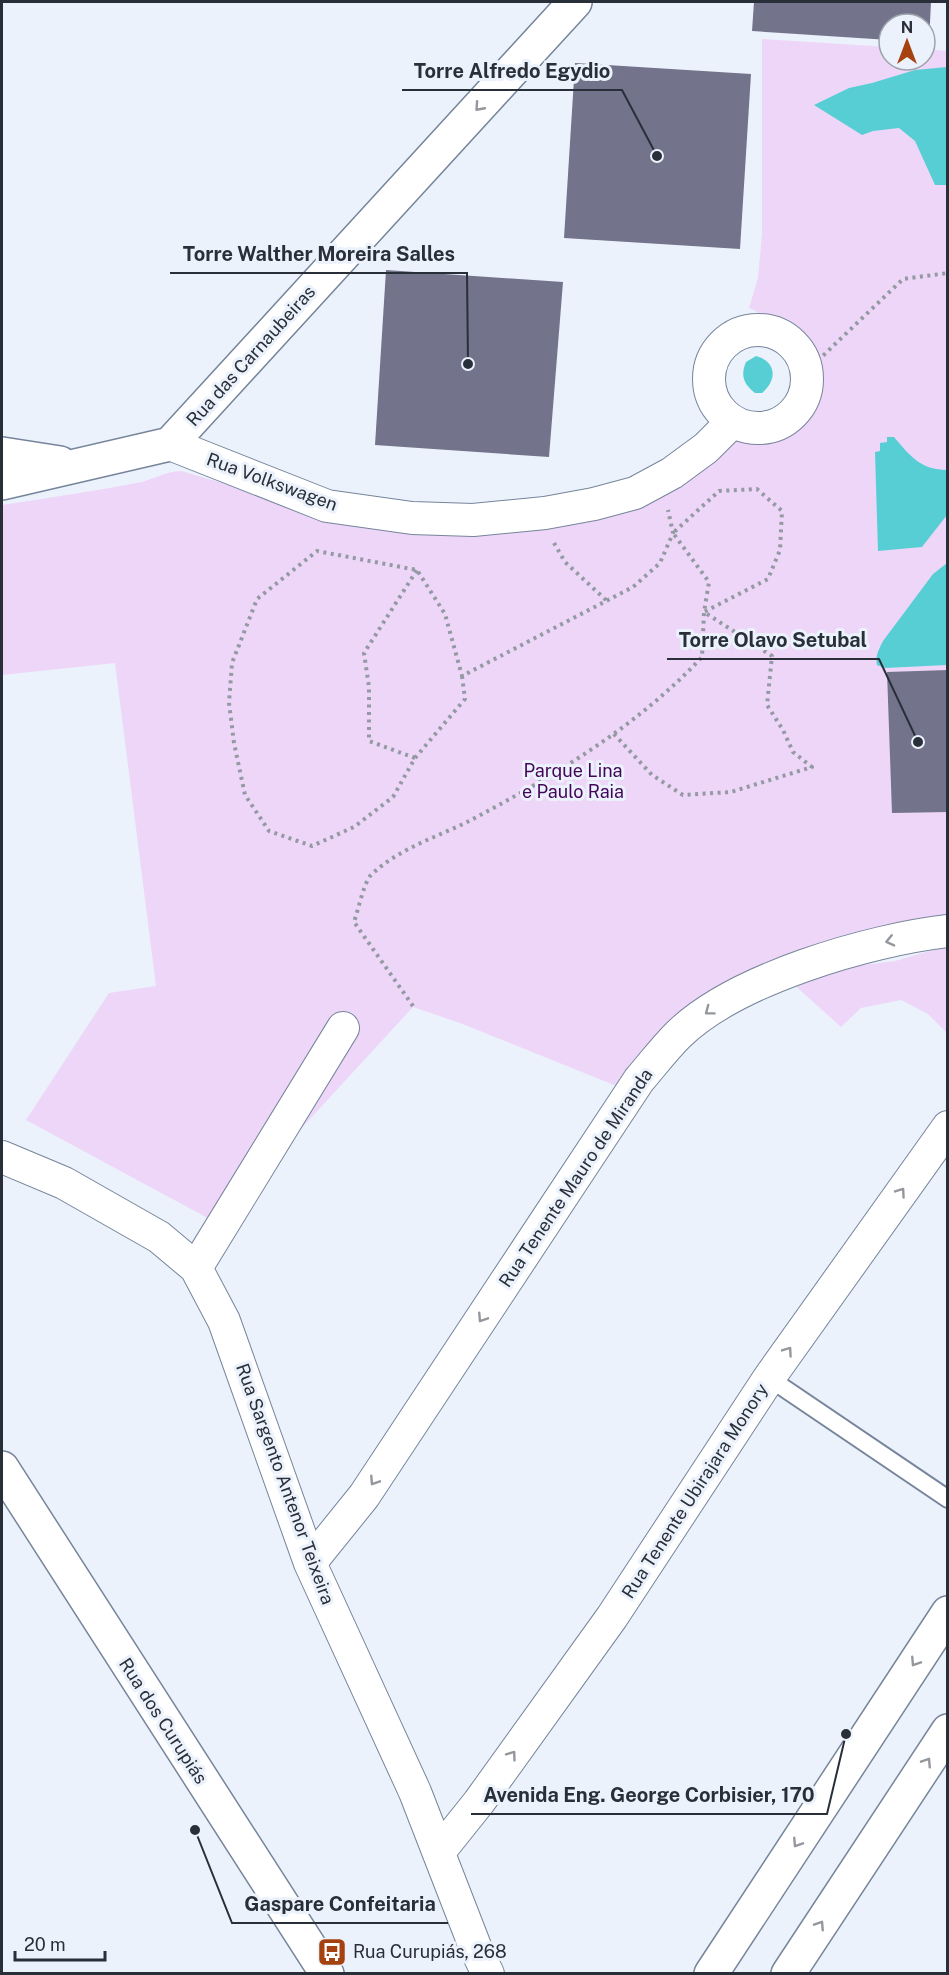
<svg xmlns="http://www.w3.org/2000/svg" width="949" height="1975" font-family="'Public Sans',sans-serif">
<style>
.green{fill:#eed6f8}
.water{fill:#57ced4}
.building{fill:#73738b}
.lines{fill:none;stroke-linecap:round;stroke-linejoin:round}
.service-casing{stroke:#76859b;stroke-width:20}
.minor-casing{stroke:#76859b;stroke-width:34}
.tertiary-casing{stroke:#76859b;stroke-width:36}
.secondary-casing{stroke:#76859b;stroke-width:36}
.path{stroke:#939aa4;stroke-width:4;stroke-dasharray:3 4.5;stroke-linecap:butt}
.service{stroke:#fff;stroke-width:16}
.minor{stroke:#fff;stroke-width:32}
.tertiary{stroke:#fff;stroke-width:33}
.secondary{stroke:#fff;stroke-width:33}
.oneway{stroke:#94979c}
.labels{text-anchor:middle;stroke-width:6;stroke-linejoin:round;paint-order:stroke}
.street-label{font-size:18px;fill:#292f38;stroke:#ebf2fc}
.park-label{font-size:18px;fill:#440558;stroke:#ebf2fc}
.poi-label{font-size:18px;fill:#292f38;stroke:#ebf2fc;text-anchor:start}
.leader{fill:none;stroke:#292f38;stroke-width:2}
.callout-dot{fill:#292f38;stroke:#ebf2fc;stroke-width:2}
.callout-label{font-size:20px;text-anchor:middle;font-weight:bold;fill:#292f38;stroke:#ebf2fc;stroke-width:6;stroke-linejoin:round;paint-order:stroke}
</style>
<rect width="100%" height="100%" fill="#ebf2fc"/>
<!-- green -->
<path class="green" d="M 762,39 L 889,47 L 889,60 L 925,60 L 925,49 L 947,51 L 947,919 L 914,920 L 876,928 L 753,975 L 624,1089 L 460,1023 L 413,1007 L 215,1222 L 26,1120 L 109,993 L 156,986 L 115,663 L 2,675 L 2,505 C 46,498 91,492 136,483 C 151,481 166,471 181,471 L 267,496 L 548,517 L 732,430 C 748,434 767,438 782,430 C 811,415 820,376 804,349 C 797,338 784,335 775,327 C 764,318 763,314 749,308 L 758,278 L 762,234 Z
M 947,946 L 947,1033 L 928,1014 L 901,1000 L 861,1008 L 841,1027 L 791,982 L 832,969 L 895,961 Z"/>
<!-- water -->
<path class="water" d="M 947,67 L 947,185 L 935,185 L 915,141 L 899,128 L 873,131 L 862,135 L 814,105 L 849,88 L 872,83 L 915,70 Z
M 756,356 C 776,361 778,380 762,393 L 755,393 C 744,384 740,376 746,362 Z
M 887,437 L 894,437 C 910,456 921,470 947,470 L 947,515 L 922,547 L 878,551 L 875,452 L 880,451 L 880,443 L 887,442 Z
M 947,563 L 947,665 L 885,668 L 877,665 C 875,656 879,649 883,641 L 933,574 Z"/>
<!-- building -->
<path class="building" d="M 754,2 L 931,2 L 929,43 L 925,43 L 925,24 L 889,24 L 889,40 L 752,31 Z
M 575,63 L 751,74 L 740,249 L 564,238 Z
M 386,270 L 563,282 L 549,457 L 375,445 Z
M 948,670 L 948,812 L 892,813 L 887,672 Z"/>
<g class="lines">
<!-- service casing -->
<g class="service-casing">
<path id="service" d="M 769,1378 L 948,1499"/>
</g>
<!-- minor casing -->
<g class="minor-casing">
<path id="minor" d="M709 379a49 49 0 1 1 98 0a49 49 0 1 1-98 0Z
M 170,444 L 327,506 L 412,518 L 473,520 L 545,513 L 594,504 L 635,493 L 672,473 L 706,448 L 732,422
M 2,1157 L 64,1183 L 159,1237 L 196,1268 L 224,1321 L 310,1563 L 415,1792 L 476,1949 L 488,1974
M 196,1268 L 343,1028
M 310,1563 L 364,1496 L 639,1080 C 652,1065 664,1049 678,1035 C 735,979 869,940 948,931
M 439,1852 L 479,1802 L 612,1617 L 769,1378 L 948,1127"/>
</g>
<!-- tertiary casing -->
<g class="tertiary-casing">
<path id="tertiary" d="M 2,454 L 60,463
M 2,483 L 170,444 L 575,2
M 2,1468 L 327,1974"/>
</g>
<!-- secondary casing -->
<g class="secondary-casing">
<path id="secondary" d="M 711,1974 L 948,1613
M 788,1974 L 948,1731"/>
</g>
<!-- path -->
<path class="path" d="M 807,371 L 903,279 L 948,273
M 554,543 L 565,562 L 607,601
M 462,676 L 465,699 L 415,758 L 393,797 L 354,827 L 312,846 L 269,831 L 245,795 L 234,743 L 229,703 L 232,663 L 257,599 L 317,551 L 417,570 L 445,614 L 462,676 L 633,587 L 660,563 L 673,533 L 668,510
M 415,758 L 369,741 L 369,687 L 364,653 L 417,570
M 413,1006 L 354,922 C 358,911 364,882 371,875 C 399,848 438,837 471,820 C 554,776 638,726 702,657 L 704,612 L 709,582 L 673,533 L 719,491 L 757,489 L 782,511 L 780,550 L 768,579 L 704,612 L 772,656 L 767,705 L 783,730 L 793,752 L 812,767 L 731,792 L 683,795 L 652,775 L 613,733"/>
<!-- service -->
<use href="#service" class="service"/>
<!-- minor -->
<use href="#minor" class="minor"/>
<!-- tertiary -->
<use href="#tertiary" class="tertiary"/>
<!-- secondary -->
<use href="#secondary" class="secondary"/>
</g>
<!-- one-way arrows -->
<defs><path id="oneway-chevron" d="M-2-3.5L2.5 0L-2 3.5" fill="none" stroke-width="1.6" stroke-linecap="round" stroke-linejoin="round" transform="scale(1.5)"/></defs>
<g class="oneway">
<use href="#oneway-chevron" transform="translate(479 107) rotate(132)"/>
<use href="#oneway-chevron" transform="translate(890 941) rotate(167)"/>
<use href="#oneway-chevron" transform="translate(709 1011) rotate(143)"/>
<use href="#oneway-chevron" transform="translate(901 1192) rotate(-55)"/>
<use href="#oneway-chevron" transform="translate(482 1318) rotate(123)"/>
<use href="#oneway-chevron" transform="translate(788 1351) rotate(-55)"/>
<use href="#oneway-chevron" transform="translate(374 1481) rotate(123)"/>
<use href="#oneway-chevron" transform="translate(915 1662) rotate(123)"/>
<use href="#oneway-chevron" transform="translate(512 1755) rotate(-54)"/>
<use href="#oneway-chevron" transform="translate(927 1762) rotate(-57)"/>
<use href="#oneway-chevron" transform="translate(797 1843) rotate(123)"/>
<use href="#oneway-chevron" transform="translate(820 1925) rotate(-57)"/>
</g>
<!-- icons -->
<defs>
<g id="bus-square" transform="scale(1.5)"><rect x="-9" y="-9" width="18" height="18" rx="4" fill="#a64210" stroke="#ebf2fc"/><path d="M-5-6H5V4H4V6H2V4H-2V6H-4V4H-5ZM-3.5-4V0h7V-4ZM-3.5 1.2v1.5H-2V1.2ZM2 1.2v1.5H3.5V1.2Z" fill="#fff"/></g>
</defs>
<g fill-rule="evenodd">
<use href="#bus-square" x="332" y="1952"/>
</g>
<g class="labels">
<!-- street labels -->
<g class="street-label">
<text transform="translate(251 356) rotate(-48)" y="6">Rua das Carnaubeiras</text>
<text transform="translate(272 482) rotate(20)" y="6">Rua Volkswagen</text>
<text transform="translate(576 1178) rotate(-56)" y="6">Rua Tenente Mauro de Miranda</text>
<text transform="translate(285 1484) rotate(70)" y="6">Rua Sargento Antenor Teixeira</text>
<text transform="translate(695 1491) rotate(-57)" y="6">Rua Tenente Ubirajara Monory</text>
<text transform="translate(163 1721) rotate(57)" y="6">Rua dos Curupiás</text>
</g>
<!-- park labels -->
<g class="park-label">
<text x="573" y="777">Parque Lina<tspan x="573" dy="21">e Paulo Raia</tspan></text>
</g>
<!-- poi labels -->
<g class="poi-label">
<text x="353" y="1958">Rua Curupiás, 268</text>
</g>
</g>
<!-- callouts -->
<path class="leader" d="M657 156L622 90H402M468 364L467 273H170M918 742L879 659H667M846 1734L827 1814H471M195 1830L232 1923H448"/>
<g class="callout-dot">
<circle cx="657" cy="156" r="6"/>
<circle cx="468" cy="364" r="6"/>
<circle cx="918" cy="742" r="6"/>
<circle cx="846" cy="1734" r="6"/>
<circle cx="195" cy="1830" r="6"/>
</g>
<g class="callout-label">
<text x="512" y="78">Torre Alfredo Egydio</text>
<text x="319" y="261">Torre Walther Moreira Salles</text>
<text x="773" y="647">Torre Olavo Setubal</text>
<text x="649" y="1802">Avenida Eng. George Corbisier, 170</text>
<text x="340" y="1911">Gaspare Confeitaria</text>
</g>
<!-- border -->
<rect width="949" height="1975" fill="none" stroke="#292f38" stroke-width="6"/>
<!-- north arrow -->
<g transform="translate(907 42)"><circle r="28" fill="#ebf2fc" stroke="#9da4ae" stroke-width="1.5"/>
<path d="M0-4.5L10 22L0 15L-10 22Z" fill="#a64210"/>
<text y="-9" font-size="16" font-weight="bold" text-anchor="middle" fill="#292f38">N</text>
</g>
<!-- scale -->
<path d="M15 1951v9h90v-9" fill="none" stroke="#292f38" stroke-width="3"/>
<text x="24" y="1951" font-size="18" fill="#292f38" stroke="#ebf2fc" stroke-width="4.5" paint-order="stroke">20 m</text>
</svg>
